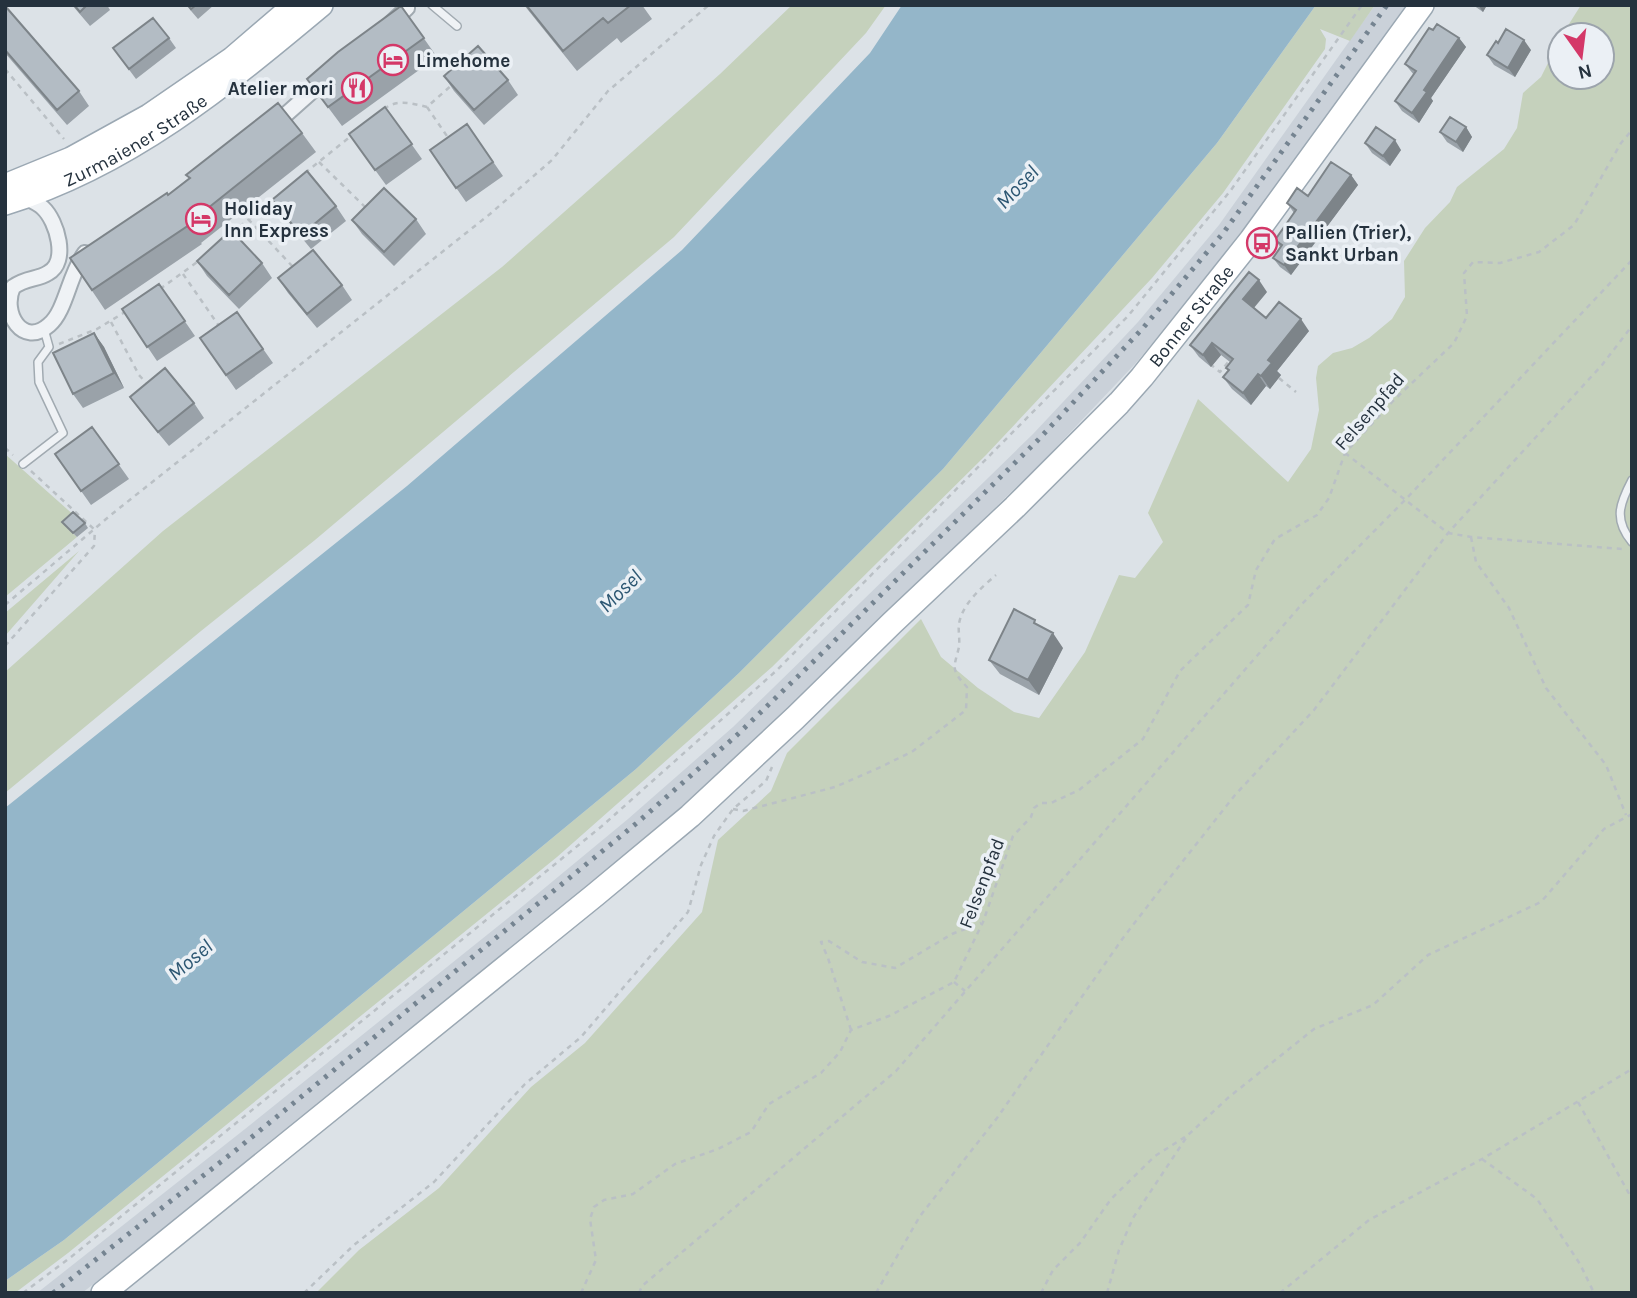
<svg xmlns="http://www.w3.org/2000/svg" width="1637" height="1298" font-family="Karla,sans-serif">
<style>
.built{fill:#cad1d9}
.green{fill:#c5d1bc}
.water{fill:#94b6c9}
.lines{fill:none;stroke-linecap:round;stroke-linejoin:round}
.service-casing{stroke:#a1aab1;stroke-width:10}
.minor-casing{stroke:#a1aab1;stroke-width:18}
.primary-casing{stroke:#9ba8b3;stroke-width:26}
.path{stroke:#bac0c5;stroke-width:2.5;stroke-dasharray:5 5;stroke-linecap:butt}
.service{stroke:#eff2f5;stroke-width:7}
.minor{stroke:#eff2f5;stroke-width:14}
.primary{stroke:#fff;stroke-width:23}
.rail{stroke:#758491;stroke-width:5;stroke-dasharray:3.5 7;stroke-linecap:butt}
.wall{fill:#9aa2a9}
.shaded-wall{fill:#7d8489}
.building{fill:#b3bcc4;stroke:#7d8489;stroke-width:2}
.labels{text-anchor:middle;stroke-width:7;stroke-linejoin:round;paint-order:stroke}
.poi-label{font-size:19px;font-weight:bold;fill:#25323e;stroke:#ebf0f5;text-anchor:start}
.street-label{font-size:19px;fill:#25323e;stroke:#ebf0f5}
.water-label{font-size:21px;font-style:italic;fill:#2d5773;stroke:#ebf0f5}
</style>
<rect width="100%" height="100%" fill="#dce2e7"/>
<!-- built -->
<path class="built" d="M 1375,5 L 1406,5 L 1236,242 L 1191,298 L 1135,364 L 1045,459 L 748,748 L 641,843 L 262,1151 L 91,1286 L 82,1293 L 37,1293 L 245,1129 L 518,910 L 628,819 L 733,727 L 1033,434 L 1138,322 L 1219,225 Z"/>
<!-- green -->
<path class="green" d="M 792,5 L 886,5 L 866,33 L 674,237 L 315,540 L 201,631 L 5,793 L 5,672 L 163,531 L 502,267 L 720,74 Z
M 1316,5 L 1375,5 L 1350,41 L 1320,29 L 1326,39 L 1325,49 L 1223,193 L 1152,278 L 986,455 L 772,667 L 557,857 L 68,1253 L 15,1293 L 5,1293 L 5,1281 L 64,1240 L 636,769 L 739,673 L 943,469 L 1217,143 Z
M 1581,5 L 1632,5 L 1632,1293 L 316,1293 L 359,1250 L 439,1188 L 531,1087 L 585,1043 L 702,912 L 718,840 L 771,791 L 787,753 L 921,619 L 941,657 L 978,688 L 1014,712 L 1039,718 L 1085,652 L 1119,575 L 1135,578 L 1163,542 L 1148,513 L 1198,399 L 1288,482 L 1311,449 L 1319,410 L 1316,378 L 1318,366 L 1333,353 L 1352,348 L 1369,338 L 1392,319 L 1405,297 L 1404,261 L 1425,228 L 1450,202 L 1457,187 L 1504,149 L 1517,128 L 1523,93 L 1541,77 L 1560,39 L 1560,77 L 1602,77 L 1602,35 L 1562,35 Z
M 5,454 L 76,517 L 66,527 L 77,537 L 5,597 Z
M 79,551 L 5,636 L 5,613 Z"/>
<!-- water -->
<path class="water" d="M 902,5 L 1316,5 L 1217,143 L 943,469 L 739,673 L 636,769 L 64,1240 L 5,1281 L 5,808 L 407,486 L 682,250 L 870,53 Z"/>
<g class="lines">
<!-- service casing -->
<g class="service-casing">
<path id="service" d="M 432,5 L 457,26
M 23,464 L 63,433 L 39,382 L 38,362 L 49,347 L 44,329
M 1632,480 C 1620,503 1613,519 1632,542"/>
</g>
<!-- minor casing -->
<g class="minor-casing">
<path id="minor" d="M 391,23 L 407,8 L 406,5
M 273,126 L 328,77
M 24,197 C 30,200 38,203 43,208 C 57,221 69,262 48,273 C 37,280 27,277 13,287 C 1,313 23,348 49,325 C 66,311 69,274 85,253"/>
</g>
<!-- primary casing -->
<g class="primary-casing">
<g id="primary">
<path d="M 5,186 L 71,159 L 149,116 L 232,59 L 295,5"/>
<path id="s1" d="M 5,203 C 128,165 224,86 321,5"/>
<path id="s2" d="M 103,1293 L 595,895 L 690,816 L 795,718 L 892,623 L 1015,507 L 1119,403 L 1142,377 L 1251,240 L 1422,5"/>
</g>
</g>
<!-- path -->
<path class="path" d="M 5,69 L 64,139
M 427,107 L 449,139
M 384,109 C 397,99 411,103 427,107 L 453,84
M 319,162 L 366,208
M 305,173 L 351,136
M 248,219 L 294,268
M 232,233 L 273,200
M 183,274 L 219,326
M 160,289 L 200,260
M 111,322 L 139,375 L 148,385
M 59,344 L 97,329 L 125,312
M 1210,364 L 1220,372 L 1230,360
M 1279,378 L 1296,392
M 5,448 L 13,455
M 1345,453 L 1448,533 L 1471,537 L 1622,549
M 31,471 L 95,530
M 1471,537 L 1476,562 L 1509,608 L 1546,688 L 1606,765 L 1626,815
M 5,605 L 112,514 L 490,214 L 552,160 L 608,91 L 709,5
M 5,646 L 94,546 L 95,530
M 733,809 L 743,811 L 835,787 L 883,766 L 913,751 L 966,710 L 967,687 C 950,669 954,668 959,647 C 960,639 958,631 959,624 C 962,604 982,587 996,575
M 954,982 L 965,991
M 851,1030 L 828,958 L 821,942 L 829,941 L 862,962 L 895,968 L 952,934 L 981,923
M 1578,1102 L 1632,1199
M 1482,1159 L 1537,1199 L 1580,1264 L 1594,1293
M 23,1293 L 71,1257 L 602,826 L 776,671 L 1128,316 L 1231,190 L 1362,5
M 304,1293 L 354,1245 L 434,1182 L 525,1084 L 581,1037 L 688,912 L 701,865 L 714,836 L 733,809 L 766,781 L 772,767
M 581,1293 L 596,1260 L 590,1219 L 594,1207 L 604,1200 L 633,1194 L 675,1164 L 718,1149 L 751,1132 L 769,1104 L 821,1073 L 840,1052 L 851,1030 L 889,1016 L 954,982 L 983,922 L 1013,836 L 1031,817 L 1034,808 L 1041,803 L 1051,803 L 1079,790 L 1143,739 L 1180,671 L 1248,605 L 1256,570 L 1275,539 L 1317,515 L 1329,498 L 1345,453 L 1393,401 L 1454,343 L 1467,316 L 1464,273 L 1473,262 L 1500,263 L 1539,252 L 1574,225 L 1621,143 L 1632,130
M 639,1293 L 642,1286 L 896,1071 L 1302,604 L 1405,500 L 1632,260
M 876,1293 L 920,1216 L 997,1118 L 1123,938 L 1153,899 L 1235,795 L 1314,710 L 1448,533 L 1602,365 L 1632,326
M 1041,1293 L 1053,1270 L 1080,1243 L 1111,1199 L 1155,1156 L 1185,1137
M 1107,1293 L 1119,1250 L 1133,1218 L 1188,1135 L 1229,1097 L 1314,1029 L 1373,1005 L 1428,955 L 1541,902 L 1604,829 L 1632,814
M 1280,1293 L 1369,1220 L 1482,1159 L 1632,1069"/>
<!-- service -->
<use href="#service" class="service"/>
<!-- minor -->
<use href="#minor" class="minor"/>
<!-- primary -->
<use href="#primary" class="primary"/>
<!-- rail -->
<path class="rail" d="M 53,1293 L 236,1150 L 638,822 L 737,735 L 815,660 L 1038,440 L 1143,328 L 1224,232 L 1387,5"/>
</g>
<!-- wall -->
<path class="wall" d="M 72,5 L 107,5 L 110,10 L 90,26 Z
M 186,5 L 214,5 L 198,19 Z
M 524,5 L 642,5 L 652,19 L 621,43 L 617,38 L 577,71 Z
M 1473,5 L 1487,5 L 1483,12 Z
M 401,6 L 437,57 L 342,126 L 307,79 Z
M 5,8 L 79,91 L 89,106 L 67,125 L 5,53 Z
M 1433,30 L 1459,38 L 1466,47 L 1431,98 L 1433,101 L 1419,123 L 1402,111 L 1395,101 L 1414,75 L 1405,64 Z
M 169,38 L 176,48 L 136,79 L 113,48 Z
M 1498,43 L 1531,50 L 1515,77 L 1494,65 L 1487,55 Z
M 444,76 L 508,80 L 518,95 L 484,125 L 454,91 Z
M 385,107 L 422,159 L 386,185 L 349,134 Z
M 467,124 L 503,176 L 466,202 L 430,150 Z
M 1466,127 L 1472,137 L 1463,152 L 1447,142 L 1440,132 Z
M 302,133 L 316,152 L 201,243 L 202,244 L 105,310 L 70,258 L 168,195 L 189,178 L 186,175 Z
M 1365,143 L 1401,150 L 1390,166 L 1372,153 Z
M 1351,175 L 1358,185 L 1291,275 L 1280,267 L 1273,258 L 1281,248 L 1275,240 L 1294,213 L 1287,203 L 1308,196 Z
M 272,200 L 336,206 L 346,221 L 311,249 L 282,214 Z
M 416,219 L 426,234 L 394,266 L 362,234 L 352,220 Z
M 197,261 L 262,263 L 272,278 L 239,309 L 207,276 Z
M 278,278 L 342,285 L 352,300 L 317,328 L 288,293 Z
M 159,284 L 195,336 L 157,361 L 122,309 Z
M 1267,292 L 1254,308 L 1266,318 L 1309,331 L 1277,371 L 1281,375 L 1270,389 L 1266,386 L 1251,405 L 1232,389 L 1223,377 L 1228,371 L 1226,368 L 1230,362 L 1221,355 L 1211,367 L 1199,357 L 1190,345 Z
M 237,312 L 273,363 L 236,390 L 200,338 Z
M 94,333 L 104,347 L 124,388 L 83,408 L 73,394 Z
M 130,397 L 194,403 L 204,418 L 169,446 L 140,411 Z
M 92,427 L 129,479 L 91,505 L 55,454 Z
M 62,522 L 85,523 L 88,528 L 77,537 Z
M 1063,648 L 1039,695 L 1000,674 L 989,660 Z"/>
<!-- shaded-wall -->
<path class="shaded-wall" d="M 1478,5 L 1487,5 L 1483,12 Z
M 1459,38 L 1466,47 L 1431,98 L 1433,101 L 1419,123 L 1412,113 L 1424,90 Z
M 1524,40 L 1531,50 L 1515,77 L 1508,68 Z
M 1466,127 L 1472,137 L 1463,152 L 1456,142 Z
M 1395,140 L 1401,150 L 1390,166 L 1383,156 Z
M 1351,175 L 1358,185 L 1291,275 L 1284,265 Z
M 1259,280 L 1267,292 L 1251,311 L 1243,299 Z
M 1301,319 L 1309,331 L 1277,371 L 1281,375 L 1270,389 L 1261,376 L 1268,360 Z
M 94,333 L 104,347 L 124,388 L 114,373 Z
M 1212,343 L 1221,355 L 1211,367 L 1203,355 Z
M 1258,374 L 1266,386 L 1251,405 L 1243,393 Z
M 1053,633 L 1063,648 L 1039,695 L 1028,680 Z"/>
<!-- building -->
<path class="building" d="M 74,5 L 87,5 L 80,12 Z
M 188,5 L 196,5 L 191,9 Z
M 526,5 L 631,5 L 608,23 L 603,18 L 563,51 Z
M 401,6 L 424,38 L 328,107 L 307,79 L 338,52 Z
M 6,7 L 79,91 L 57,110 L 5,50 Z
M 153,18 L 169,38 L 129,69 L 113,48 Z
M 1437,24 L 1459,38 L 1424,90 L 1427,92 L 1412,113 L 1395,101 L 1416,71 L 1405,64 L 1429,28 L 1433,30 Z
M 1506,29 L 1524,40 L 1508,68 L 1487,55 L 1496,41 L 1498,43 Z
M 478,46 L 508,80 L 474,110 L 444,76 Z
M 278,103 L 302,133 L 188,224 L 189,225 L 92,290 L 70,258 L 167,193 L 168,195 L 190,178 L 186,175 Z
M 385,107 L 412,144 L 375,170 L 349,134 Z
M 1450,117 L 1466,127 L 1456,142 L 1440,132 Z
M 467,124 L 493,162 L 456,188 L 430,150 Z
M 1376,127 L 1395,140 L 1383,156 L 1365,143 Z
M 1331,162 L 1351,175 L 1284,265 L 1273,258 L 1282,245 L 1275,240 L 1296,210 L 1287,203 L 1297,188 L 1308,196 Z
M 307,171 L 336,206 L 301,235 L 272,200 Z
M 384,188 L 416,219 L 384,252 L 352,220 Z
M 231,230 L 262,263 L 229,295 L 197,261 Z
M 313,250 L 342,285 L 307,314 L 278,278 Z
M 1249,272 L 1259,280 L 1243,299 L 1266,318 L 1279,302 L 1301,319 L 1268,360 L 1272,363 L 1261,376 L 1258,374 L 1243,393 L 1223,377 L 1229,370 L 1226,368 L 1233,359 L 1212,343 L 1203,355 L 1190,345 Z
M 159,284 L 185,321 L 147,347 L 122,309 Z
M 237,312 L 263,349 L 226,375 L 200,338 Z
M 94,333 L 114,373 L 73,394 L 53,353 Z
M 165,368 L 194,403 L 158,432 L 130,397 Z
M 92,427 L 119,464 L 81,491 L 55,454 Z
M 73,512 L 85,523 L 73,533 L 62,522 Z
M 1014,609 L 1035,620 L 1034,623 L 1053,633 L 1028,680 L 989,660 Z"/>
<!-- icons -->
<defs>
<g id="hotel-ring" transform="scale(1.575)"><circle r="9.5" fill="#ebf0f5" stroke="#d43868" stroke-width="1.5"/><path d="M-6-4.5h1.5V1H6V5H4.5V3h-9V5H-6ZM-4 0a1.8 1.8 0 1 1 3.6 0ZM.5 0V-2.5h3Q6-2.5 6 0Z" fill="#d43868"/></g>
<g id="restaurant-ring" transform="scale(1.575)"><circle r="9.5" fill="#ebf0f5" stroke="#d43868" stroke-width="1.5"/><path d="M-5-6h1v4h1v-4h1v4h1v-4h1v5L-1.5 .5V6h-2V.5L-5-1ZM5-6V6H3V1.5H1.5Q1.5-4 5-6Z" fill="#d43868"/></g>
<g id="bus-ring" transform="scale(1.575)"><circle r="9.5" fill="#ebf0f5" stroke="#d43868" stroke-width="1.5"/><path d="M-5-6H5V4H4V6H2V4H-2V6H-4V4H-5ZM-3.5-4V0h7V-4ZM-3.5 1.2v1.5H-2V1.2ZM2 1.2v1.5H3.5V1.2Z" fill="#d43868"/></g>
</defs>
<g fill-rule="evenodd">
<use href="#hotel-ring" x="393" y="60"/>
<use href="#restaurant-ring" x="357" y="88"/>
<use href="#hotel-ring" x="201" y="219"/>
<use href="#bus-ring" x="1262" y="243"/>
</g>
<g class="labels">
<!-- poi labels -->
<g class="poi-label">
<text x="416" y="67">Limehome</text>
<text x="334" y="95" text-anchor="end">Atelier mori</text>
<text x="224" y="215">Holiday<tspan x="224" dy="22">Inn Express</tspan></text>
<text x="1285" y="239">Pallien (Trier),<tspan x="1285" dy="22">Sankt Urban</tspan></text>
</g>
<!-- street labels -->
<g class="street-label">
<text dy="7" stroke="none"><textPath href="#s1" startOffset="145">Zurmaiener Straße</textPath></text>
<text dy="7" stroke="none"><textPath href="#s2" startOffset="1465">Bonner Straße</textPath></text>
<text transform="translate(1369 411) rotate(-49)" y="7">Felsenpfad</text>
<text transform="translate(981 883) rotate(-69)" y="7">Felsenpfad</text>
</g>
<!-- water labels -->
<g class="water-label">
<text transform="translate(1017 187) rotate(-46)" y="7">Mosel</text>
<text transform="translate(620 591) rotate(-44)" y="7">Mosel</text>
<text transform="translate(190 960) rotate(-40)" y="7">Mosel</text>
</g>
</g>
<!-- border -->
<rect width="1637" height="1298" fill="none" stroke="#25323e" stroke-width="14"/>
<!-- north arrow -->
<g transform="translate(1581 56) rotate(166)"><circle r="33" fill="#ebf0f5" stroke="#9ca4ac" stroke-width="2"/>
<path d="M0-5L12 26L0 18L-12 26Z" fill="#d43868"/>
<text y="-10" font-size="19" font-weight="bold" text-anchor="middle" fill="#25323e">N</text>
</g>
</svg>
